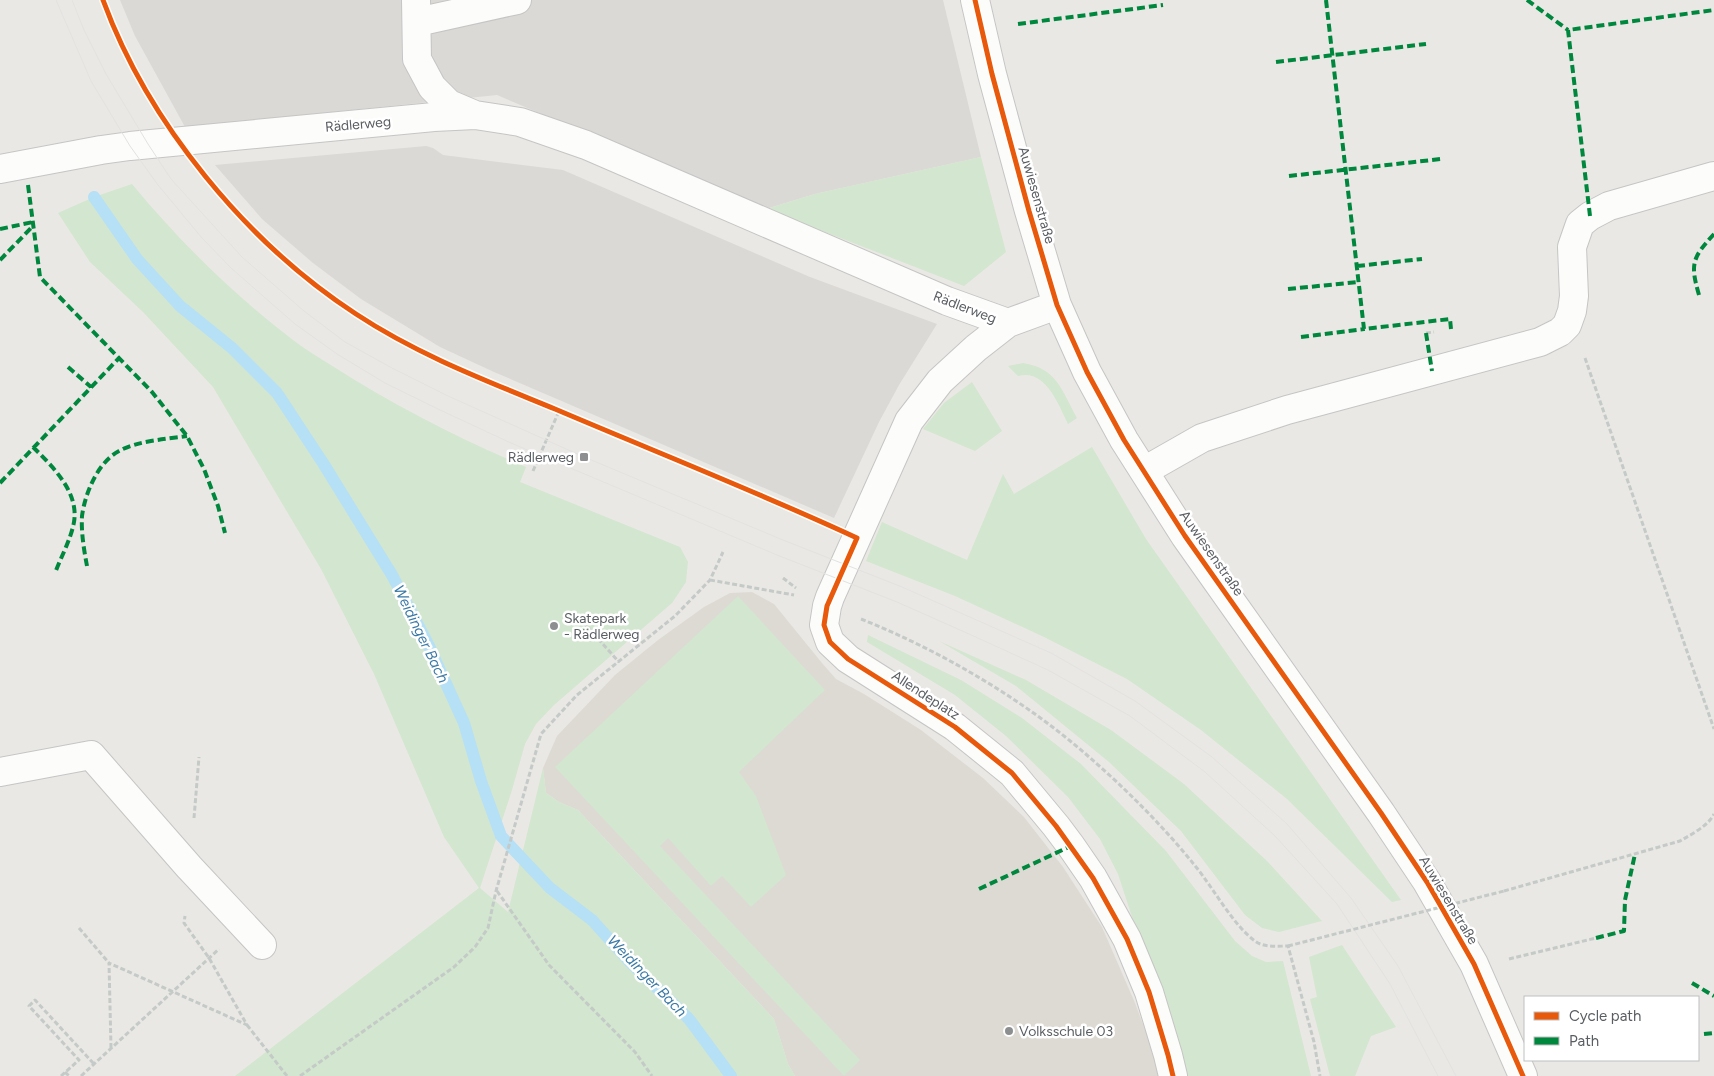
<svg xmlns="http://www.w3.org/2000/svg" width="1714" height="1076" font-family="Figtree,sans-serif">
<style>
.industrial{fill:#dbd9d5}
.education{fill:#dddad3}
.green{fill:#d3e6cf}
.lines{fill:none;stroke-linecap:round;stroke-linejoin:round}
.stream{stroke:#b6e0f6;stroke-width:12}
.minor-casing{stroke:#c5c5c5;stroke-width:30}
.path{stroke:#c4cac7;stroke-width:3;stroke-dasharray:5 2.5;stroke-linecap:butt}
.minor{stroke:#fcfcfb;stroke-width:28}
.tram{stroke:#e2e2e1;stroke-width:1}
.path-bridge{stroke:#c4cac7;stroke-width:3;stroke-dasharray:5 2.5;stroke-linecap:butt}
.quiet{stroke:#00873e;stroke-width:4;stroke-dasharray:8 4;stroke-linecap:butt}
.cycleway-casing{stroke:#fff;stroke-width:8}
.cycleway{stroke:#e8590c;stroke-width:5}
.poi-dot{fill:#8c8e90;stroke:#fff;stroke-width:2}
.labels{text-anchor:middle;stroke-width:5;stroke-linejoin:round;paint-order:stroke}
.street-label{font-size:14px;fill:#5a5e62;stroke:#fff}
.poi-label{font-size:14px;fill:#5a5e62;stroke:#fff;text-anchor:start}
.water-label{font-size:15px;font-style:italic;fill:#3c7aa6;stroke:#fff}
</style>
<rect width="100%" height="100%" fill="#eae8e4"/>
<!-- industrial -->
<path class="industrial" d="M 120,0 L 943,0 L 981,157 L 815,194 L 766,209 L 497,95 L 185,127 L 135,36 Z
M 426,146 L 433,148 L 443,155 L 563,170 L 810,277 L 937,324 L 899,385 L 879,422 L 834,518 L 494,372 L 440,347 L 361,299 L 313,263 L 262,219 L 215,165 Z"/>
<!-- education -->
<path class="education" d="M 752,592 L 774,604 L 822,663 L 836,679 L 864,694 L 921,730 L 983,778 L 1024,817 L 1063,867 L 1102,927 L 1135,1003 L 1153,1051 L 1158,1076 L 795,1076 L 788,1064 L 774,1019 L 578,810 L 559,802 L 546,793 L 543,768 L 557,736 L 615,675 L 658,640 L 704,607 L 730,593 Z"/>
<!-- green -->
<path class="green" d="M 981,157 L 1006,252 L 964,286 L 766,209 L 815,194 Z
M 132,184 C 180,242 233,294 293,340 C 306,350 320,358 334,367 C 395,406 460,439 526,467 L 520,482 L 680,547 L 688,562 L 686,582 L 672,603 L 554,705 L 536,724 L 525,744 L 512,790 L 480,888 L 508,912 L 543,768 L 546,793 L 559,802 L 578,810 L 774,1019 L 788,1064 L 795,1076 L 235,1076 L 479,888 L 444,837 L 374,674 L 321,569 L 213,387 L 143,312 L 90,262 L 58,213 L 94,197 Z
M 1023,363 C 1057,368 1062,391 1077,418 L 1068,424 C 1058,404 1046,369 1018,376 L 1008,366 Z
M 972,382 L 1002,431 L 975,451 L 923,429 L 944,403 Z
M 1092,447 L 1146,539 L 1401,900 L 1392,902 L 1287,799 L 1201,730 L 1127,679 L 1044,637 L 955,596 L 866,561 L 882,522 L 967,560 L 1003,474 L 1014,494 Z
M 738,596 L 825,690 L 739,772 L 756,796 L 786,875 L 751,907 L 722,876 L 711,886 L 668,838 L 660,846 L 860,1060 L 844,1076 L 555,767 Z
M 868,635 L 961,680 L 1022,718 L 1081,764 L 1166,851 L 1235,941 L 1252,956 L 1266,962 L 1283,961 L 1311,1076 L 1184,1076 L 1118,874 L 1100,839 L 1068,797 L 1006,736 L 955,695 L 867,642 Z
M 939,641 L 1026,680 L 1111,730 L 1184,784 L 1267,861 L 1322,921 L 1279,932 L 1262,928 L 1245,915 L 1181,831 L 1109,762 L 1016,686 Z
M 1342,945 L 1396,1027 L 1371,1036 L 1355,1076 L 1330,1076 L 1310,999 L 1317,997 L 1309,957 Z"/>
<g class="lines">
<!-- stream -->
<path class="stream" d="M 94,197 L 137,259 L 180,306 L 232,348 L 277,393 L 323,463 L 392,575 L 428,644 L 464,723 L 481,781 L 501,836 L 550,888 L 592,920 L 630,962 L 689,1019 L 731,1076"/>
<!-- minor casing -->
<g class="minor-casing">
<path id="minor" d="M 416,0 L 417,59 L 432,87 L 449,104 L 475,115
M 975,0 L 992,74 L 1029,211 L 1057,305 L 1087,372 L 1124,440 L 1185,536 L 1381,813 L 1427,882 L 1474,964 L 1523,1076
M 417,22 L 517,0
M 0,169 L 101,150 L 130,146 L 434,117 L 475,115 L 520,122 L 586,145 L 947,301 L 1008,323
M 1057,305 L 1008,323 L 976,348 L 940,381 L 909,421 L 830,597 L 827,606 L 824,625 L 830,642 L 848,659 L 955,727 L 1012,773 L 1056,826 L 1071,846 L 1093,878 L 1127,939 L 1149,992 L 1168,1055 L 1173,1076
M 1144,471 L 1202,438 L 1287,410 L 1540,342 L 1560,332 L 1567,325 L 1572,311 L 1574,296 L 1572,247 L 1580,224 L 1590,216 L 1609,206 L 1714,176
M 0,772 L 91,755 L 189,867 L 262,945"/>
</g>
<!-- path -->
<path class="path" d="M 103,0 L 131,63 L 157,108
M 204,174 L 238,215 L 298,273 L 357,315 L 440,361 L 824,523
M 1426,333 L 1434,332
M 1585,358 L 1714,729
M 533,471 L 559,411
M 783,578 L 796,588
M 710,580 L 794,595
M 861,619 C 941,651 1023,699 1088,756 C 1126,789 1165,828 1196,867 C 1214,889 1233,925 1255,941 C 1264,948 1278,946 1288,946 L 1314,1042 L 1320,1076
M 583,622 L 619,662
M 194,818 L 199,757
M 497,891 L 549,965 L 635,1052 L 652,1076
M 1504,891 L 1680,841 C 1692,834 1708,826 1714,814
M 79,928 L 109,963
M 1509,959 L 1596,938
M 247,1025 L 287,1076
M 111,1048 L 109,963 L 247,1025 L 209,958 L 184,923 L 185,916
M 65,1072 L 69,1076
M 61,1076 L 79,1060 L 29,1006 L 35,1000 L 94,1064
M 81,1076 L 219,949
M 300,1076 L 454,967 L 475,947 L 488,928 L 496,891 L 541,734 L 577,695 L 675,616 L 710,580 L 723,552"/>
<!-- minor -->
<use href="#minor" class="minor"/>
<!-- tram -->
<path class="tram" d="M 56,0 L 91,81 L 130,146 L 158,185 L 202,238 L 231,268 L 295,324 L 337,354 L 385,383 L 440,410 L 511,443 L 777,555 L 897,602 L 969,634 L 1048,670 L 1130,716 L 1205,772 L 1275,836 L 1337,904 L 1390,984 L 1438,1076
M 72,0 L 84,30 L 106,74 L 148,144 L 171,179 L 242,257 L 304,311 L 345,342 L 392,368 L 448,396 L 584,457 L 783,540 L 902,587 L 1051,653 L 1135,701 L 1212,757 L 1287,824 L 1351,898 L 1398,966 L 1456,1076"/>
<!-- path-bridge -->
<path class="path-bridge" d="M 1288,946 L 1504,891"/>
<!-- quiet -->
<path class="quiet" d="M 1326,0 L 1364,329 L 1450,319 L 1451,329
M 1527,0 L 1568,30
M 1018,24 L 1163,5
M 1276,62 L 1426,44
M 1289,176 L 1441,159
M 28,185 L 40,277 L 152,392 L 187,436 L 204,469 L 218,506 L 225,533
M 1590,216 L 1568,30 L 1714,10
M 0,229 L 33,222
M 0,260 L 33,226
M 1357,266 L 1422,259
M 1288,289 L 1359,282
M 1699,295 C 1690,264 1692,258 1714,234
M 1426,333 L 1432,371
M 1301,337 L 1364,329
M 68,367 L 91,387
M 33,447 C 53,467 79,492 74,522 C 71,539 61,557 55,573
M 0,483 L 119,358
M 87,566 C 84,550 81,532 82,516 C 85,493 98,462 119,451 C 137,441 166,439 187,436
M 979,889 L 1071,846
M 1596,938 L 1624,931 L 1625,900 L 1635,854
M 1692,983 L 1714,996
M 1704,1034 L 1714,1033"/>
<!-- cycleway casing -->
<g class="cycleway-casing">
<path id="cycleway" d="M 103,0 C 148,123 247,243 356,314 C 418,355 487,381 555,409 C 656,452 758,492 857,538 L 827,606 L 824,625 L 830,642 L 848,659 L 955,727 L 1012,773 L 1056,826 L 1093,878 L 1127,939 L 1149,992 L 1168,1055 L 1173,1076
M 975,0 L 992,74 L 1029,211 L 1057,305 L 1087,372 L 1124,440 L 1185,536 L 1381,813 L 1427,882 L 1474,964 L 1523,1076"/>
</g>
<!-- cycleway -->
<use href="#cycleway" class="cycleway"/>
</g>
<!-- markers -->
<g class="poi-dot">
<rect x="579" y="452" width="10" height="10" rx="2.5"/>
<circle cx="554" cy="626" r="5"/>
<circle cx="1009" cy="1031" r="5"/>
</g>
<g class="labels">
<!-- street labels -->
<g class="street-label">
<text transform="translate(358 124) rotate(-5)" y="5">Rädlerweg</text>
<text transform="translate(1037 195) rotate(74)" y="5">Auwiesenstraße</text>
<text transform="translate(965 307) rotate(21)" y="5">Rädlerweg</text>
<text transform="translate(1212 553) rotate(55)" y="5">Auwiesenstraße</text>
<text transform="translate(926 695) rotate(33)" y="5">Allendeplatz</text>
<text transform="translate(1449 900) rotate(59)" y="5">Auwiesenstraße</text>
</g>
<!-- poi labels -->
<g class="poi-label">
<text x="574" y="462" text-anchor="end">Rädlerweg</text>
<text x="564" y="623">Skatepark<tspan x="564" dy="16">- Rädlerweg</tspan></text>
<text x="1019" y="1036">Volksschule 03</text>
</g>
<!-- water labels -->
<g class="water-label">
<text transform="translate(421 634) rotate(64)" y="5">Weidinger Bach</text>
<text transform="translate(647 976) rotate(46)" y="5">Weidinger Bach</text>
</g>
</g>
<!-- legend -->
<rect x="1524" y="996" width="175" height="65" fill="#ffffff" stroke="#bdbfc0"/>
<rect x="1534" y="1012" width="25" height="8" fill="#e8590c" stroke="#bdbfc0"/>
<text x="1569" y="1021" font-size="15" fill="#5a5e62">Cycle path</text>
<rect x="1534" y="1037" width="25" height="8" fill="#00873e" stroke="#bdbfc0"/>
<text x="1569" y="1046" font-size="15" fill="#5a5e62">Path</text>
</svg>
